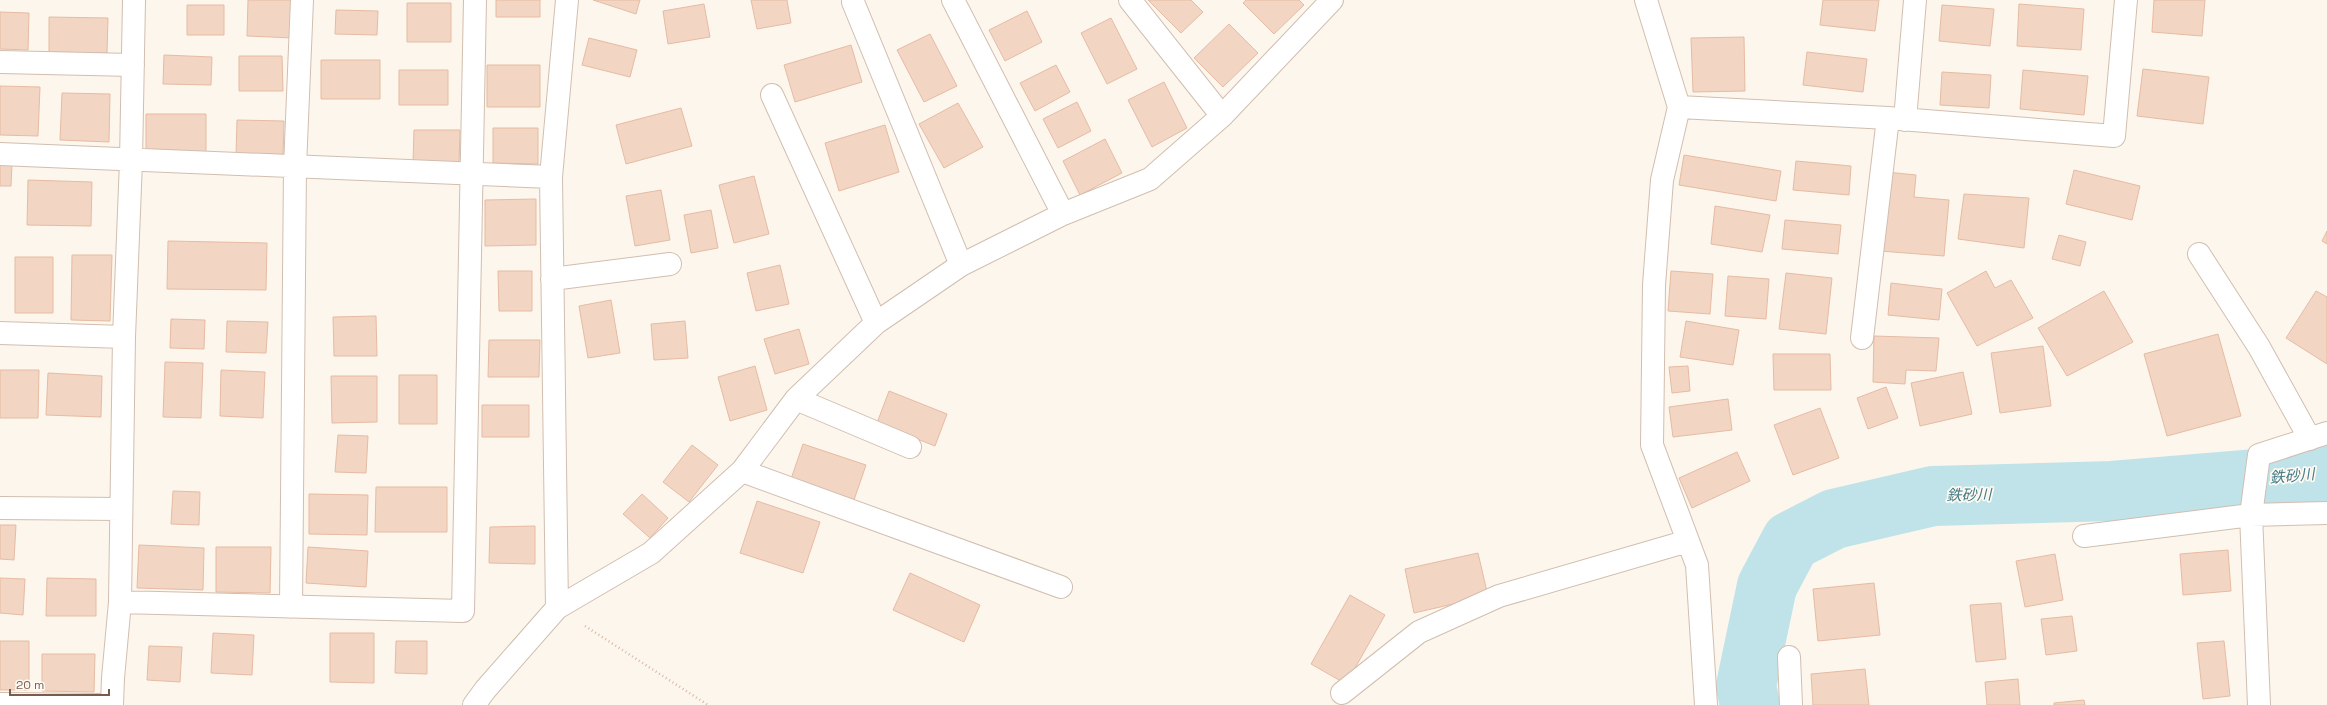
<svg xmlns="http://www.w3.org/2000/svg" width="2327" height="705" font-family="'Space Grotesk','Noto Sans JP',sans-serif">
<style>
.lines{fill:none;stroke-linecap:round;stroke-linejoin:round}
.river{stroke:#bfe3e8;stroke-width:60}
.building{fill:#f3d5c3;stroke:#e6bba3}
.minor-casing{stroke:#d1beb0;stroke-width:24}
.path{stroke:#d9b8a5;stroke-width:2.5;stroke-dasharray:1 3;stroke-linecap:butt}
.minor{stroke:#fff;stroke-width:22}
.labels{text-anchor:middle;stroke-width:3.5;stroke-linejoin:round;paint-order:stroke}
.water-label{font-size:15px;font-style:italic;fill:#437c86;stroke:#fffaf3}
</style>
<rect width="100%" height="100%" fill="#fdf6ec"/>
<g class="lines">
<!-- river -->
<path class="river" d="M 1750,705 L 1746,686 L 1767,586 L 1791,541 L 1834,519 L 1933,496 L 2112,491 L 2327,473"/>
</g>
<!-- building -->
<path class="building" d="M 248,0 L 294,0 L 293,38 L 247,36 Z
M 496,0 L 540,0 L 540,17 L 496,17 Z
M 593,0 L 640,0 L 636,14 Z
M 751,0 L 787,0 L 791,23 L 757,29 Z
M 1148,0 L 1191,0 L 1203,12 L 1181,33 Z
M 1246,0 L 1299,0 L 1304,5 L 1274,34 L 1243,3 Z
M 1823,0 L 1879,0 L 1875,31 L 1820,25 Z
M 2154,0 L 2205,0 L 2202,36 L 2152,32 Z
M 407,3 L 451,3 L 451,42 L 407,42 Z
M 704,4 L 710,37 L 668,44 L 663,11 Z
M 2019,4 L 2084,9 L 2081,50 L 2017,46 Z
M 187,5 L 224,5 L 224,35 L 187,35 Z
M 1942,5 L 1994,9 L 1990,46 L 1939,41 Z
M 336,10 L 378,11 L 377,35 L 335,34 Z
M 1027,11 L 1042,42 L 1005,61 L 989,30 Z
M 0,12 L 29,13 L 28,50 L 0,49 Z
M 49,17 L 108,18 L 107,53 L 49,52 Z
M 1111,18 L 1137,69 L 1107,84 L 1081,33 Z
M 1229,24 L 1258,53 L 1223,87 L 1194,58 Z
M 930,34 L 957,86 L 924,102 L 897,50 Z
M 1744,37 L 1745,91 L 1693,92 L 1691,38 Z
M 589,38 L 637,50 L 630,77 L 582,65 Z
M 851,45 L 862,82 L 795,102 L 784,65 Z
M 1807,52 L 1867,59 L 1863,92 L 1803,85 Z
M 164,55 L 212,57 L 211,85 L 163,84 Z
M 239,56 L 282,56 L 283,91 L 239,91 Z
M 321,60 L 380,60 L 380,99 L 321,99 Z
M 487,65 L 540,65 L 540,107 L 487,107 Z
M 1056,65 L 1070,92 L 1035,111 L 1020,83 Z
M 2143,69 L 2209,77 L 2203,124 L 2137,116 Z
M 399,70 L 448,70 L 448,105 L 399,105 Z
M 2023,70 L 2088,76 L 2084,115 L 2020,109 Z
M 1942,72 L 1991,75 L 1989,108 L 1940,105 Z
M 1164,82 L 1187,128 L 1152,147 L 1128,100 Z
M 0,86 L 40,87 L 38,136 L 0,135 Z
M 62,93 L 110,94 L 109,142 L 60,140 Z
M 1077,102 L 1091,131 L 1058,148 L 1043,119 Z
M 958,103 L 983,147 L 944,168 L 919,124 Z
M 681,108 L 692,146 L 626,164 L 616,125 Z
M 146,114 L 206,114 L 206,152 L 146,152 Z
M 237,120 L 284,121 L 283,158 L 236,156 Z
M 885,125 L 899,172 L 839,191 L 825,143 Z
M 493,128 L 538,128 L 538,164 L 493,163 Z
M 414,130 L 460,130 L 459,164 L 413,163 Z
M 1105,139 L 1122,173 L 1080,195 L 1063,161 Z
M 1684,155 L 1781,171 L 1776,201 L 1679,185 Z
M 1796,161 L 1851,166 L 1849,195 L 1793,190 Z
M 0,164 L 12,164 L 11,186 L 0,186 Z
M 2074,170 L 2140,186 L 2132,220 L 2066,204 Z
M 1886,172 L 1916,175 L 1914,197 L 1949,200 L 1944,256 L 1880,251 Z
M 754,176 L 769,234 L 734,243 L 719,185 Z
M 28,180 L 92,182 L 91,226 L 27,225 Z
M 661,190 L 670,240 L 635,246 L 626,196 Z
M 1964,194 L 2029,198 L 2024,248 L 1958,239 Z
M 536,199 L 536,245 L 485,246 L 485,200 Z
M 1715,206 L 1770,215 L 1762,252 L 1711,244 Z
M 711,210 L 718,248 L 691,253 L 684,215 Z
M 1785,220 L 1841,225 L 1838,254 L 1782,249 Z
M 2327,231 L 2327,244 L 2322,241 Z
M 2059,235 L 2086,242 L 2080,266 L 2052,259 Z
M 168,241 L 267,243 L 266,290 L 167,289 Z
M 72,255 L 112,255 L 110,321 L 71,320 Z
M 15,257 L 53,257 L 53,313 L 15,313 Z
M 780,265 L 789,304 L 756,311 L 747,273 Z
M 498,271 L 532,271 L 532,311 L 499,311 Z
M 1671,271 L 1713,274 L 1710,314 L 1668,311 Z
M 1986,271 L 1995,288 L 2011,280 L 2033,318 L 1977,346 L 1947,293 Z
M 1786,273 L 1832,278 L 1826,334 L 1779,329 Z
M 1728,276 L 1769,279 L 1766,319 L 1725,316 Z
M 1891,283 L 1942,289 L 1939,320 L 1888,315 Z
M 2104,291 L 2133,342 L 2067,376 L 2038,328 Z
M 2316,291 L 2327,297 L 2327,364 L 2286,338 Z
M 611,300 L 620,353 L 588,358 L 579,306 Z
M 376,316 L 377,356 L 334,356 L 333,317 Z
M 171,319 L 205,320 L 204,349 L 170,348 Z
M 227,321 L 268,322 L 266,353 L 226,352 Z
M 685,321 L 688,358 L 654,360 L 651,324 Z
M 1686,321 L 1739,330 L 1733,365 L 1680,357 Z
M 799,329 L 809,364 L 775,374 L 764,339 Z
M 2218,334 L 2241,416 L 2167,436 L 2144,354 Z
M 1874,336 L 1939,338 L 1936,371 L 1906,370 L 1905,384 L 1873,382 Z
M 489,340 L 540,340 L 539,377 L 488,377 Z
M 2043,346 L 2051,406 L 2000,413 L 1991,353 Z
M 1773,354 L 1830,354 L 1831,390 L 1774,390 Z
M 165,362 L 203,363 L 201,418 L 163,417 Z
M 755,366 L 767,410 L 730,421 L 718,377 Z
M 1688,366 L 1690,391 L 1672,393 L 1669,367 Z
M 0,370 L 39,370 L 38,418 L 0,418 Z
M 221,370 L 265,372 L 263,418 L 220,416 Z
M 1963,372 L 1972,414 L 1920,426 L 1911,383 Z
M 48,373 L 102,376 L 101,417 L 46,415 Z
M 399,375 L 437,375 L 437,424 L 399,424 Z
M 331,376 L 377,376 L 377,422 L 332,423 Z
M 1886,387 L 1898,418 L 1868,429 L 1857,398 Z
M 889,391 L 947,414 L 935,446 L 877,423 Z
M 1728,399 L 1732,430 L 1673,437 L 1669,407 Z
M 482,405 L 529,405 L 529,437 L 482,437 Z
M 1820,408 L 1839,458 L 1793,475 L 1774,425 Z
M 338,435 L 368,436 L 366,473 L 335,472 Z
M 803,444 L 866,465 L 854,500 L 791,479 Z
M 692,445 L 718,465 L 689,502 L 663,482 Z
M 1737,452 L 1750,481 L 1692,508 L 1679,478 Z
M 376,487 L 447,487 L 447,532 L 375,532 Z
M 173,491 L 200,492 L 199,525 L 171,524 Z
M 309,494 L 368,495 L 367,535 L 309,534 Z
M 642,494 L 668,518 L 650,538 L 623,514 Z
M 757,501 L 820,522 L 803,573 L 740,553 Z
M 0,525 L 16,525 L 14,560 L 0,559 Z
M 535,526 L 535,564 L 489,563 L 490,527 Z
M 139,545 L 204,548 L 203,590 L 137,588 Z
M 216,547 L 271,547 L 270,593 L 216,592 Z
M 308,547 L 368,551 L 366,587 L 306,583 Z
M 2228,550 L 2231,591 L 2183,595 L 2180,554 Z
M 1478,553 L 1488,596 L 1414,613 L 1405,569 Z
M 2055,554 L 2063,600 L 2025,607 L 2016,561 Z
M 910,573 L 980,605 L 964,642 L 893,610 Z
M 0,578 L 25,579 L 23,615 L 0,613 Z
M 47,578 L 96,579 L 96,616 L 46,616 Z
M 1874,583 L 1880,635 L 1818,641 L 1813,589 Z
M 1350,595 L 1385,615 L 1346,684 L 1311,664 Z
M 2001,603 L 2006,659 L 1976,662 L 1970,605 Z
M 2072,616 L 2077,651 L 2046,655 L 2041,619 Z
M 213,633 L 254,635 L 252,675 L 211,673 Z
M 330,633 L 374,633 L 374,683 L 330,682 Z
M 0,641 L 29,641 L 29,690 L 0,690 Z
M 396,641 L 427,641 L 427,674 L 395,673 Z
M 2224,641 L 2230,696 L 2203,699 L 2197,643 Z
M 149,646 L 182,647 L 180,682 L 147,680 Z
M 42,654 L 95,654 L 94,692 L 42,691 Z
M 1865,669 L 1869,705 L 1813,705 L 1811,674 Z
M 2018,679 L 2020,705 L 1987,705 L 1985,682 Z
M 2084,700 L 2085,705 L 2054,705 L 2054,703 Z"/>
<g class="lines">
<!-- minor casing -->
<g class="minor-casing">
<path id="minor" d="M 953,0 L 1063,214
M 1130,0 L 1222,116
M 1646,0 L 1679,107 L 1662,180 L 1654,285 L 1652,445 L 1697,565 L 1706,705
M 853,2 L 961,265
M 0,62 L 133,65
M 772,95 L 876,323
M 1679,107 L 1888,118 L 2114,136 L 2126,0
M 1905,120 L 1915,0
M 0,154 L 551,177
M 2199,254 L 2259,347 L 2310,439
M 552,279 L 670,264
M 0,333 L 124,337
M 1862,338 L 1888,118
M 796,399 L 910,447
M 742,471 L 1061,587
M 0,508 L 121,509
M 2084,536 L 2251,515 L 2327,513
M 120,602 L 463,611 L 475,0
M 291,607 L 295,167 L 302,0
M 557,608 L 551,177 L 567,0
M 1789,657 L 1791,705
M 1342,693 L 1419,632 L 1499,596 L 1688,541
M 0,704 L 102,705
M 112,705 L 113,678 L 120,602 L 124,337 L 131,161 L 134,0
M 474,705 L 485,690 L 557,608 L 651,553 L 742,471 L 796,399 L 876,323 L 961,265 L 1063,214 L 1150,179 L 1222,116 L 1332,0
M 2259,705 L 2251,515 L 2259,455 L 2327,433"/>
</g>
<!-- path -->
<path class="path" d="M 585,626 L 708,705"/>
<!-- minor -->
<use href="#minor" class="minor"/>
</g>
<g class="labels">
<!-- water labels -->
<g class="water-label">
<text transform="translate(2292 476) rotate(-5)" y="5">鉄砂川</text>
<text transform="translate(1969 495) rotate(-1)" y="5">鉄砂川</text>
</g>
</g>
<!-- scale -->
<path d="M10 689v6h99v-6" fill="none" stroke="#7a5c4d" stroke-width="2"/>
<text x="16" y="689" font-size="12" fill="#7a5c4d" stroke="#fffaf3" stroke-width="3" paint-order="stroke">20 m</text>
</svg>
